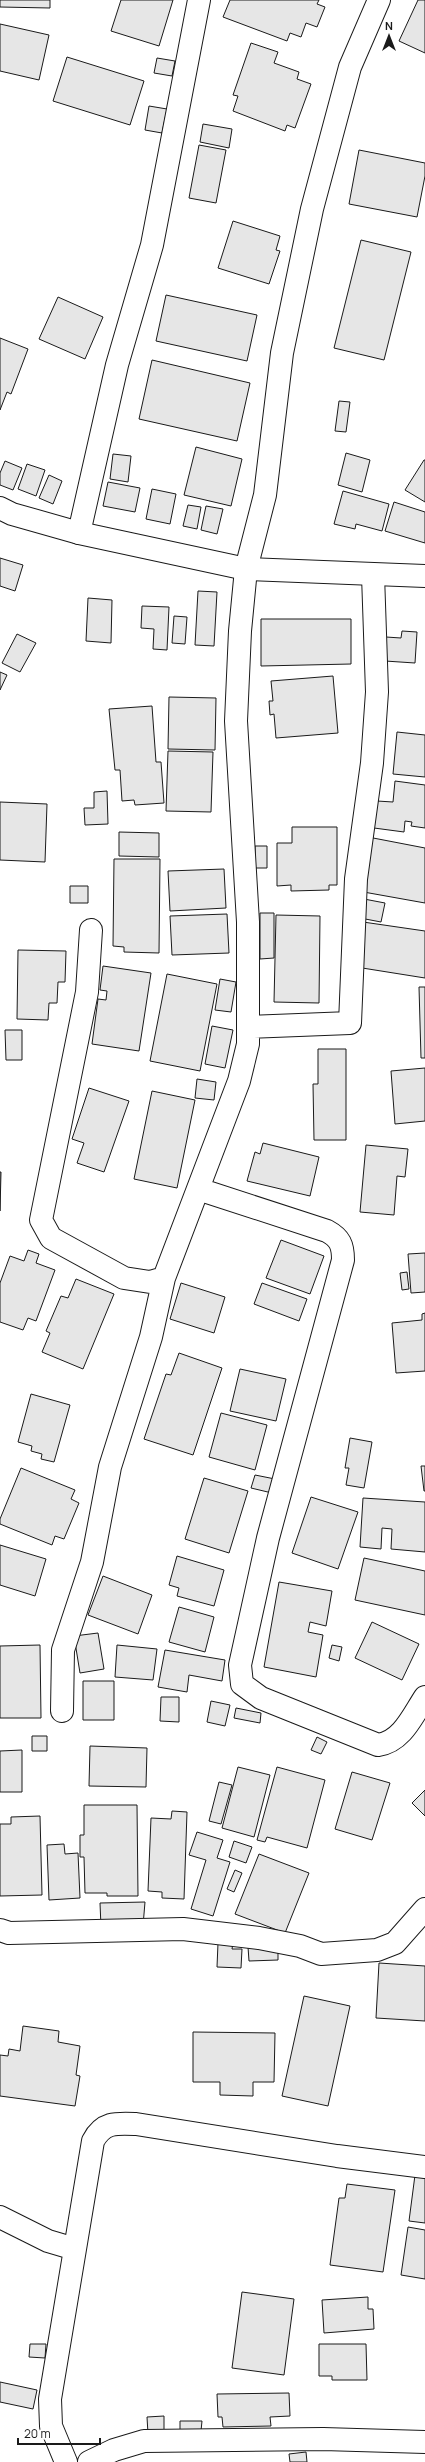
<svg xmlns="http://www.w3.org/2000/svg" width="425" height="2462" font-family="Manrope,sans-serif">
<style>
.building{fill:#e6e6e6;stroke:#1a1a1a}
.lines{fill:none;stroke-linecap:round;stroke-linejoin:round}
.street-casing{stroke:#1a1a1a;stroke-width:24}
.secondary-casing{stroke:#1a1a1a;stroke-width:24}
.street{stroke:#fff;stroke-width:22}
.secondary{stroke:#fff;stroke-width:22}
</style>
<rect width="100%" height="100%" fill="#fff"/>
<!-- building -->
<path class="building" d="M 0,0 L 50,0 L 50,8 L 0,7 Z
M 121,0 L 173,0 L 159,46 L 111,31 Z
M 230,0 L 319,0 L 317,4 L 325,7 L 317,27 L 306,23 L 301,37 L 290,33 L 287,41 L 223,17 Z
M 418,0 L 425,0 L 425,53 L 399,41 Z
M 0,24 L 49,35 L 39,80 L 0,71 Z
M 251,43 L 278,52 L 274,63 L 299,72 L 297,79 L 311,84 L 295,128 L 287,125 L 285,131 L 233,111 L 238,96 L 233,95 Z
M 67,57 L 144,81 L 130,125 L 53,101 Z
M 157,58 L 175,61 L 172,76 L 154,73 Z
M 149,106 L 167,109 L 162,133 L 145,130 Z
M 203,124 L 232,129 L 229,148 L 200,142 Z
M 199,145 L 226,150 L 216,203 L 189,198 Z
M 359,150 L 425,163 L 425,176 L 417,217 L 349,204 Z
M 233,221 L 280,236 L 276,250 L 280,251 L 269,284 L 218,268 Z
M 361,240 L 411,252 L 384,360 L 334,348 Z
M 166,295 L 257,315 L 247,361 L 156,341 Z
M 58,297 L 103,317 L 85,359 L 39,339 Z
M 0,338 L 28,349 L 11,394 L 7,392 L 0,410 Z
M 152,360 L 250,383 L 237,441 L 139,419 Z
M 339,401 L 350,402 L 346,432 L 335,431 Z
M 196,447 L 242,459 L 231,506 L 184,495 Z
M 346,453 L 370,460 L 362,492 L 338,485 Z
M 113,454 L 131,456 L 128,482 L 110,479 Z
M 424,460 L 425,460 L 425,502 L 405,490 Z
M 5,461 L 22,468 L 13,490 L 0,485 L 0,473 Z
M 27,464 L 45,470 L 36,496 L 18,489 Z
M 49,475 L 62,481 L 53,504 L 39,498 Z
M 108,482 L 140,488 L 135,512 L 103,506 Z
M 152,489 L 176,494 L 170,524 L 146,519 Z
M 343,491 L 389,504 L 382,531 L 356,524 L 355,529 L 334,524 Z
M 394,502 L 425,512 L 425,543 L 385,531 Z
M 188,505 L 201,507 L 197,529 L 183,526 Z
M 206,506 L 223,509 L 217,534 L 201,530 Z
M 0,558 L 23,565 L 15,591 L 0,586 Z
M 198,591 L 217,592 L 214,646 L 195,645 Z
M 88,598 L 112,600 L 111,643 L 86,641 Z
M 142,606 L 169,607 L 167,650 L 153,649 L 154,629 L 141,628 Z
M 174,616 L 187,617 L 185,644 L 172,643 Z
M 261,619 L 351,619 L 351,664 L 261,666 Z
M 402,631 L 417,632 L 415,663 L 385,661 L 386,637 L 401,638 Z
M 17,634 L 36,643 L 20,672 L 2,663 Z
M 0,672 L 7,675 L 0,690 Z
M 333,676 L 338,733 L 276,738 L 274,714 L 270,715 L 269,701 L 273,701 L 271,681 Z
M 169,697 L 216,698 L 215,750 L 168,749 Z
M 152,706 L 156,762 L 161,762 L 164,803 L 135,805 L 134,800 L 122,801 L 120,770 L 115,770 L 109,709 Z
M 397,732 L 425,735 L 425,777 L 393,774 Z
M 168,751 L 213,752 L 211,812 L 166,811 Z
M 395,781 L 425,785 L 425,828 L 411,826 L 412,822 L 405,821 L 404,832 L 374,828 L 377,801 L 393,802 Z
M 107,791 L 108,824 L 85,825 L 84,808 L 94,808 L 94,792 Z
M 0,802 L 47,804 L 45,862 L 0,860 Z
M 292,827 L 337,827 L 337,885 L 329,885 L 329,890 L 291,891 L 291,885 L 277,886 L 277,843 L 292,843 Z
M 119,832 L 159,833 L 159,857 L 119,856 Z
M 368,837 L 425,848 L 425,903 L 358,891 Z
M 255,846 L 267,846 L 267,868 L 255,868 Z
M 114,859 L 160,859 L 159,953 L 124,952 L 124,947 L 113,946 Z
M 224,869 L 226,908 L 170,911 L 168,871 Z
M 70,886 L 88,886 L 88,903 L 70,903 Z
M 364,899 L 385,903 L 381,922 L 360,918 Z
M 260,913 L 274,913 L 274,958 L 260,959 Z
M 227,914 L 229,953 L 172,955 L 170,916 Z
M 276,915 L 320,916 L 319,1003 L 274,1002 Z
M 363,922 L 425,931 L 425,978 L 356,967 Z
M 18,950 L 66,951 L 65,982 L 58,982 L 57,1003 L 49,1003 L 48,1020 L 17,1019 Z
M 103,966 L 151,973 L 139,1051 L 92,1044 L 98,999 L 106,1000 L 107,991 L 100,990 Z
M 167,974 L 217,984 L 200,1071 L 150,1061 Z
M 220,979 L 236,982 L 231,1012 L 215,1010 Z
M 419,987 L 425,987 L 425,1058 L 421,1058 Z
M 212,1026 L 233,1030 L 225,1068 L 205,1064 Z
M 5,1030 L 22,1030 L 22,1060 L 6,1060 Z
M 318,1049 L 346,1049 L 346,1140 L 314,1140 L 313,1084 L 318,1084 Z
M 425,1068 L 425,1121 L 395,1124 L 391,1071 Z
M 197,1079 L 216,1082 L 214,1100 L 195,1098 Z
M 89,1088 L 129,1101 L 104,1172 L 77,1163 L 84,1143 L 72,1139 Z
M 152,1091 L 195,1100 L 177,1188 L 134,1179 Z
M 263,1143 L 319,1157 L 310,1196 L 247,1181 L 255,1152 L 260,1154 Z
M 366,1145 L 408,1149 L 405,1177 L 397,1176 L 394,1215 L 360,1212 Z
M 0,1172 L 1,1172 L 0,1211 Z
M 281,1240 L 324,1256 L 310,1294 L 266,1278 Z
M 28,1250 L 39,1254 L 36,1263 L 55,1270 L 36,1321 L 28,1318 L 23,1330 L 0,1322 L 0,1283 L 10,1256 L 24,1261 Z
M 425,1253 L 425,1292 L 411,1293 L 408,1254 Z
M 407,1272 L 409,1289 L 402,1290 L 400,1273 Z
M 76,1279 L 114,1294 L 83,1369 L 42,1352 L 50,1333 L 46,1331 L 61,1296 L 68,1298 Z
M 181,1283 L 225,1297 L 214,1333 L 170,1319 Z
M 262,1283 L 307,1299 L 299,1321 L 254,1304 Z
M 425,1313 L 425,1371 L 396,1373 L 392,1323 L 422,1320 L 422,1314 Z
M 179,1353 L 222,1368 L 193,1455 L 144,1439 L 166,1374 L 171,1375 Z
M 240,1369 L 286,1379 L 276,1421 L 230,1411 Z
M 31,1394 L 70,1405 L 54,1462 L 41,1459 L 42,1454 L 31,1451 L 32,1446 L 18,1442 Z
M 221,1413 L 267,1425 L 255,1470 L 209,1457 Z
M 350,1438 L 372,1442 L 364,1488 L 346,1485 L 349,1468 L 345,1468 Z
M 421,1466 L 425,1466 L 425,1491 L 424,1491 Z
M 21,1468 L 75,1490 L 71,1499 L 79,1503 L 64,1539 L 55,1536 L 52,1545 L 0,1524 L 0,1519 Z
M 255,1475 L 275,1479 L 272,1493 L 251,1488 Z
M 204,1478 L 248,1491 L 229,1553 L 185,1539 Z
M 311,1497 L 358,1512 L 338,1569 L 292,1553 Z
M 363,1498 L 425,1502 L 425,1552 L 391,1549 L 392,1529 L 382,1528 L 381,1549 L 360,1547 Z
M 0,1545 L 46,1559 L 35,1596 L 0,1585 Z
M 177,1556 L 224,1570 L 214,1606 L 177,1596 L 179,1588 L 169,1585 Z
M 364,1558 L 425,1571 L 425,1615 L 355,1600 Z
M 103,1576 L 152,1595 L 138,1634 L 88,1615 Z
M 279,1582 L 332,1591 L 326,1626 L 310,1622 L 308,1632 L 323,1635 L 316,1677 L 264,1667 Z
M 179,1607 L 214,1617 L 205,1652 L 169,1642 Z
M 372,1622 L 419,1644 L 402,1680 L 355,1658 Z
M 98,1633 L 104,1669 L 80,1673 L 74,1636 Z
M 40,1645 L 41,1718 L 0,1718 L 0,1646 Z
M 117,1645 L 157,1649 L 153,1680 L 115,1677 Z
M 332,1645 L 342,1647 L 339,1661 L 329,1658 Z
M 165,1650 L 225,1660 L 222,1681 L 189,1675 L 187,1692 L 158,1687 Z
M 83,1681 L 114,1681 L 114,1720 L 83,1720 Z
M 161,1697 L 179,1697 L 179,1722 L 160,1721 Z
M 211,1701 L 230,1705 L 225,1726 L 207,1722 Z
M 236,1708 L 261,1713 L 260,1723 L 234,1718 Z
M 32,1736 L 47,1736 L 47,1751 L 32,1751 Z
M 317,1737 L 327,1742 L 321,1754 L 311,1750 Z
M 90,1746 L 147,1748 L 146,1787 L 89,1786 Z
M 22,1750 L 22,1792 L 0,1792 L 0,1751 Z
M 238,1767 L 270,1775 L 254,1837 L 222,1828 Z
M 277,1767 L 325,1780 L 307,1848 L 267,1837 L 265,1842 L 257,1840 Z
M 352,1772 L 390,1783 L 372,1840 L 335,1829 Z
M 219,1782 L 232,1785 L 221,1824 L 209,1821 Z
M 425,1790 L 425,1816 L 412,1803 Z
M 84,1805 L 137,1805 L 138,1896 L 107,1896 L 107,1893 L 85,1893 L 84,1857 L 80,1857 L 80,1835 L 84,1835 Z
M 172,1811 L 187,1812 L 184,1899 L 162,1898 L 162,1892 L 148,1891 L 151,1818 L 171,1819 Z
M 40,1816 L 42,1895 L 0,1896 L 0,1824 L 11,1824 L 11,1817 Z
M 197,1832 L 223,1840 L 217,1858 L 230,1862 L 213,1916 L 191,1909 L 206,1860 L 189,1855 Z
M 234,1841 L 252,1847 L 246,1863 L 229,1857 Z
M 64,1844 L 65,1854 L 78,1853 L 80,1898 L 49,1900 L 47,1845 Z
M 259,1854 L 309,1873 L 285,1933 L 235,1914 Z
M 235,1870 L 242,1873 L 234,1892 L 227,1889 Z
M 145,1902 L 143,1926 L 101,1927 L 100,1903 Z
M 218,1943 L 233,1943 L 232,1949 L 242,1949 L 241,1968 L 217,1967 Z
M 278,1946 L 278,1960 L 249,1961 L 248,1947 Z
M 379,1963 L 425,1966 L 425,2021 L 376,2018 Z
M 304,1996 L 350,2006 L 328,2106 L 282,2096 Z
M 23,2026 L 59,2031 L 58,2042 L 80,2046 L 76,2075 L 80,2076 L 75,2106 L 0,2096 L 0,2055 L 8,2056 L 9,2049 L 20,2051 Z
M 193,2032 L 275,2033 L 274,2082 L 253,2082 L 253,2096 L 220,2095 L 220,2082 L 193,2082 Z
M 415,2175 L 425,2176 L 425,2223 L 409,2221 Z
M 347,2184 L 395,2190 L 383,2272 L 330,2265 L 339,2198 L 345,2198 Z
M 408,2227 L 425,2230 L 425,2279 L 401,2275 Z
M 242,2292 L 294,2299 L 284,2375 L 232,2368 Z
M 368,2297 L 368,2309 L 373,2309 L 374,2329 L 324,2333 L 322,2300 Z
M 30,2344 L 46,2344 L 45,2358 L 29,2357 Z
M 319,2344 L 366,2344 L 367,2380 L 332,2380 L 332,2376 L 319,2376 Z
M 0,2382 L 37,2390 L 33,2409 L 0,2402 Z
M 289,2393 L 290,2416 L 270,2417 L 271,2426 L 223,2427 L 222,2417 L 218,2417 L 217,2394 Z
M 164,2416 L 164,2433 L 148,2434 L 147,2417 Z
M 180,2421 L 202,2421 L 201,2431 L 180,2430 Z
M 306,2452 L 307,2462 L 290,2462 L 289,2454 Z"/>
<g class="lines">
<!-- street casing -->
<g class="street-casing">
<path id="street" d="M 79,533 L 117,365 L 152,245 L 199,0
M 91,930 L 87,992 L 41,1220 L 51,1238 L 124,1278 L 150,1282 L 164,1278
M 249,1027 L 350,1023 L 356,879 L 372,763 L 377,692 L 373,575
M 198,1189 L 327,1231 C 340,1238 343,1245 343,1260 L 268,1538 L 240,1665 L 242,1684 L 261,1698 L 378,1745 C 402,1742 413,1715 425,1697
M 62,1711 L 63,1650 L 92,1562 L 110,1467 L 151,1337 L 164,1278 L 239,1081 L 248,1044 L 248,922 L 236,721 L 240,631 L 246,569 L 265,495 L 282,353 L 312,209 L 350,67 L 379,0
M 0,1930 L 9,1933 L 183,1929 L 259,1938 L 300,1946 L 321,1954 L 377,1950 L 395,1943 L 425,1909
M 0,2217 L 48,2241 L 75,2249
M 66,2462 L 51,2426 L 50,2399 L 93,2141 C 103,2122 116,2123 136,2124 L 337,2156 L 425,2167
M 89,2462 L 114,2450 L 144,2441 L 323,2439 L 425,2442"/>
</g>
<!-- secondary casing -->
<g class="secondary-casing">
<path id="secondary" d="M 0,508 L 12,514 L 79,533 L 246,569 L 425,576"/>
</g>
<!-- street -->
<use href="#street" class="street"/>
<!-- secondary -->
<use href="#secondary" class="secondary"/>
</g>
<!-- north arrow -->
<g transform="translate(389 36)" stroke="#ffffff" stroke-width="3" paint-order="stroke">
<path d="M0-3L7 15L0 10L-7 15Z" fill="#1a1a1a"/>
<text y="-6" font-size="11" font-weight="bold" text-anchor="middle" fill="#1a1a1a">N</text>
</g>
<!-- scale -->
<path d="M18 2438v6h82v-6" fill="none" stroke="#1a1a1a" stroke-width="2"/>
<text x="24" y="2438" font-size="12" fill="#1a1a1a" stroke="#ffffff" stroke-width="3" paint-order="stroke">20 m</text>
</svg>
